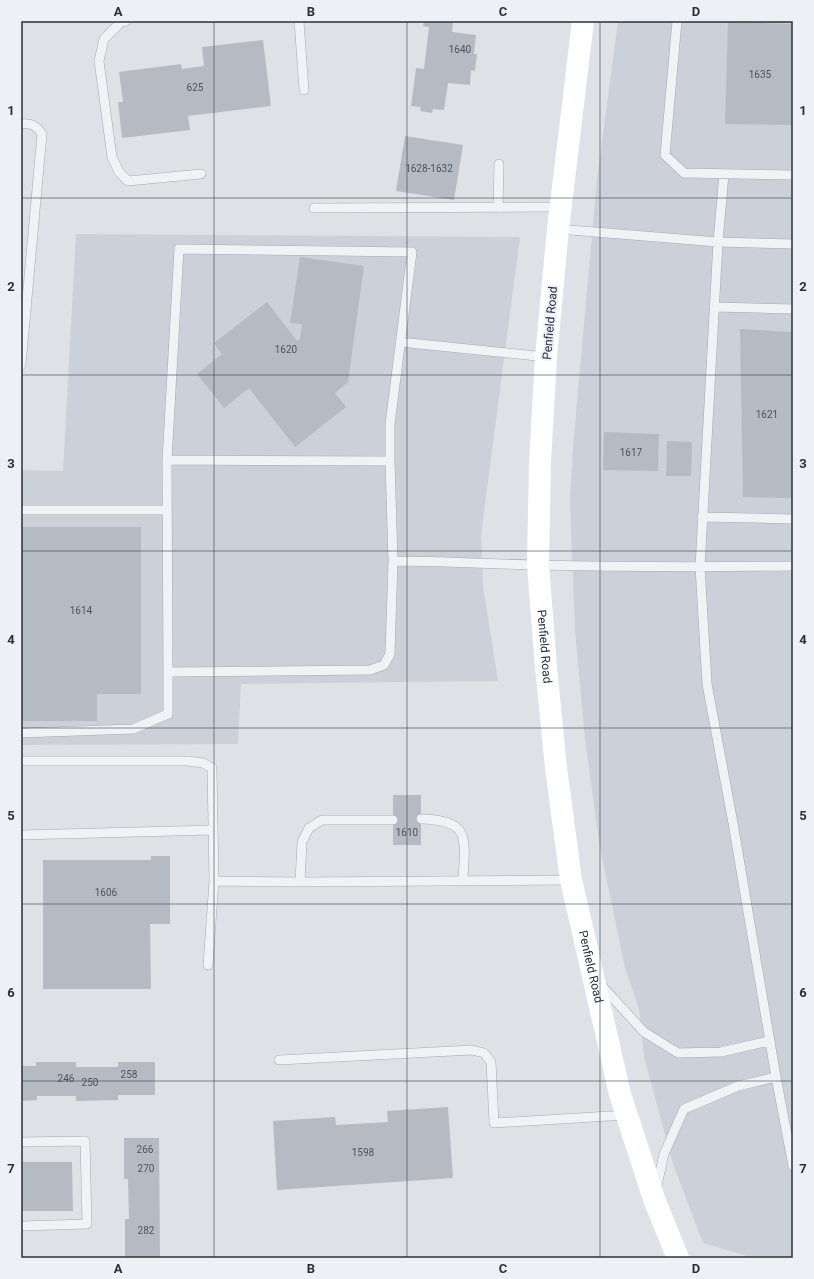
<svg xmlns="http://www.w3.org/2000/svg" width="814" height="1279" font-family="Roboto,sans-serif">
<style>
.built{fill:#ccd1d9}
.building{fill:#b6bbc3}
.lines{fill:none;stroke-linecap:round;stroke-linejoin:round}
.lane-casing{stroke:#a4a9b1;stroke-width:10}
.lane{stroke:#f1f2f5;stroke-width:9}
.secondary{stroke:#fff;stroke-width:22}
.grid{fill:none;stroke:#28303d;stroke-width:1;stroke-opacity:0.55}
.labels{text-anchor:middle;stroke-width:4;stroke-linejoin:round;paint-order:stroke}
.number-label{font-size:10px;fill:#4c535e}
.street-label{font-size:12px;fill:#28303d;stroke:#edf1f5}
.neatline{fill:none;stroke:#28303d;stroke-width:1.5}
.grid-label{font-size:13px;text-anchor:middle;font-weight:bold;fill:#28303d}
</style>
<rect width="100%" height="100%" fill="#dee2e7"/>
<!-- built -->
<path class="built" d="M 618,21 L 793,21 L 793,1258 L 754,1258 L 703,1243 L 673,1164 L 644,1057 L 639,1009 L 625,968 L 600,848 L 585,739 L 575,631 L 570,501 L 573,447 L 597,179 Z
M 76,234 L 520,237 L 481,535 L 483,586 L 498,681 L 241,684 L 238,744 L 21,745 L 21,470 L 63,471 Z"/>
<!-- building -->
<path class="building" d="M 424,21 L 453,21 L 452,32 L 476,35 L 474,54 L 477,54 L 475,71 L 471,70 L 470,85 L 448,83 L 444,110 L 433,109 L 432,113 L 420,111 L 421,107 L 411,106 L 416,68 L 424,69 L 429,27 L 423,26 Z
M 728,22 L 793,24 L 793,125 L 725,124 Z
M 263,40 L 271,106 L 188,116 L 190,130 L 122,138 L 118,102 L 123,102 L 119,72 L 181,64 L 182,69 L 204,66 L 202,47 Z
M 405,136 L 463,145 L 454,200 L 396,191 Z
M 300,257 L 364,266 L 348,382 L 335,393 L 346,407 L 295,447 L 249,388 L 224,408 L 197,374 L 222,354 L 214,343 L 267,302 L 297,341 L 300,339 L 302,324 L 290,323 Z
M 740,329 L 793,332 L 793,498 L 743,497 Z
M 604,432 L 659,434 L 658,471 L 603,470 Z
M 667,441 L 692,442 L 691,476 L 666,476 Z
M 21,527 L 141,527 L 141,694 L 97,694 L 97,721 L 21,721 Z
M 393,795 L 421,795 L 421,845 L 393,845 Z
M 151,856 L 170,856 L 170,924 L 150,924 L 151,989 L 43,989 L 43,860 L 151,860 Z
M 36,1062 L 76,1062 L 76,1067 L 118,1067 L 118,1062 L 155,1062 L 155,1095 L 118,1095 L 118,1100 L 76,1101 L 76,1096 L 37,1096 L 37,1100 L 21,1101 L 21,1066 L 36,1066 Z
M 448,1107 L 453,1178 L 277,1190 L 273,1121 L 335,1117 L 336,1125 L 388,1122 L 387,1111 Z
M 124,1138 L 159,1138 L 160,1258 L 125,1258 L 125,1219 L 129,1219 L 128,1179 L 124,1179 Z
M 21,1162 L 72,1162 L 73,1211 L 21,1211 Z"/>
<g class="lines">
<!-- lane casing -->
<g class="lane-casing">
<path id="lane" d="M 126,21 L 121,22 L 104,39 L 99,61 L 112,157 L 119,172 L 128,181 L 201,174
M 299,21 L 304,90
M 677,21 L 665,155 L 684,173 L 793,175
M 21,124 C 31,123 36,125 42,134 L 21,365
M 724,174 L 718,242 L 700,567 L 707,684 L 733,823 L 776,1077 L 793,1166
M 314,208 L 561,207
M 498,208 L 499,164
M 558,229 L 718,242 L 793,244
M 179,249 L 412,252 L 390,424 L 390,461 L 393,561 L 390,654 L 384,665 L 370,670 L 168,672 L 167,460 Z
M 714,307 L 793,309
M 400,342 L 546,357
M 167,460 L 390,461
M 21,510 L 167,510
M 702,517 L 793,519
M 393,561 C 442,561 490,564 539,565 C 623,567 708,567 793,566
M 21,733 L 133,729 L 168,714 L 168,672
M 21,761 L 188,761 L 203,763 L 212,768 L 214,881
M 421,819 C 471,820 465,838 463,880
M 21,835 L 213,830
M 300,882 L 302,842 L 309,828 L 322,820 L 393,820
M 208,965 L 214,881 L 300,882 L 571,880
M 601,985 L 644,1032 L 678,1053 L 721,1052 L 769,1041
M 279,1060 L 472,1050 L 484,1053 L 491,1062 L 494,1123 L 626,1115
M 21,1142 L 85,1141 L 87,1224 L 21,1226
M 656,1190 L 664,1154 L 684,1109 L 738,1086 L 776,1077"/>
</g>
<!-- lane -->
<use href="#lane" class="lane"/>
<!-- secondary -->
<path class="secondary" id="s1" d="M 583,21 L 558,229 L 546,357 L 540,461 L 538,565 L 546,667 L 556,768 L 571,880 L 620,1094 L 654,1199 L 678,1258"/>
</g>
<!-- grid -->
<path class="grid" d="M 214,21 L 214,1258M 407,21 L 407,1258M 600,21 L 600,1258M 21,198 L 793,198M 21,375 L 793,375M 21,551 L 793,551M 21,728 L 793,728M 21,904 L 793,904M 21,1081 L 793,1081"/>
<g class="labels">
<!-- number labels -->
<g class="number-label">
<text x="460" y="53">1640</text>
<text x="760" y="78">1635</text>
<text x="195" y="91">625</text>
<text x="429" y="172">1628-1632</text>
<text x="286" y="353">1620</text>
<text x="767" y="418">1621</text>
<text x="631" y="456">1617</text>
<text x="81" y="614">1614</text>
<text x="407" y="836">1610</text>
<text x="106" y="896">1606</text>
<text x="129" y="1078">258</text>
<text x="66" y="1082">246</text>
<text x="90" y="1086">250</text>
<text x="145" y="1153">266</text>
<text x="363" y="1156">1598</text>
<text x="146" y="1172">270</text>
<text x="146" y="1234">282</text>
</g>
<!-- street labels -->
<g class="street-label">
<text transform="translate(550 323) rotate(-85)" y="4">Penfield Road</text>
<text dy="4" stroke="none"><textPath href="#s1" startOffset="628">Penfield Road</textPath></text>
<text dy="4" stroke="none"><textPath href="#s1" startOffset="952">Penfield Road</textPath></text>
</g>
</g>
<!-- border -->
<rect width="814" height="1279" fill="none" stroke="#edf1f5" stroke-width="44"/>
<rect x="22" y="22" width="770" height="1235" class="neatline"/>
<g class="grid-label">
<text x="118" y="16">A</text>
<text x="311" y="16">B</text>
<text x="503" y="16">C</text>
<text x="696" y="16">D</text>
<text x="11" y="115">1</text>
<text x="803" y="115">1</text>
<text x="11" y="291">2</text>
<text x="803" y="291">2</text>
<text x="11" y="468">3</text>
<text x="803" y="468">3</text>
<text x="11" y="644">4</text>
<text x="803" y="644">4</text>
<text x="11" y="820">5</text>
<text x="803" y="820">5</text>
<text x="11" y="997">6</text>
<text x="803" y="997">6</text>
<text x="11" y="1173">7</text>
<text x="803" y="1173">7</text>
<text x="118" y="1273">A</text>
<text x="311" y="1273">B</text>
<text x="503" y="1273">C</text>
<text x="696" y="1273">D</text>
</g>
</svg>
